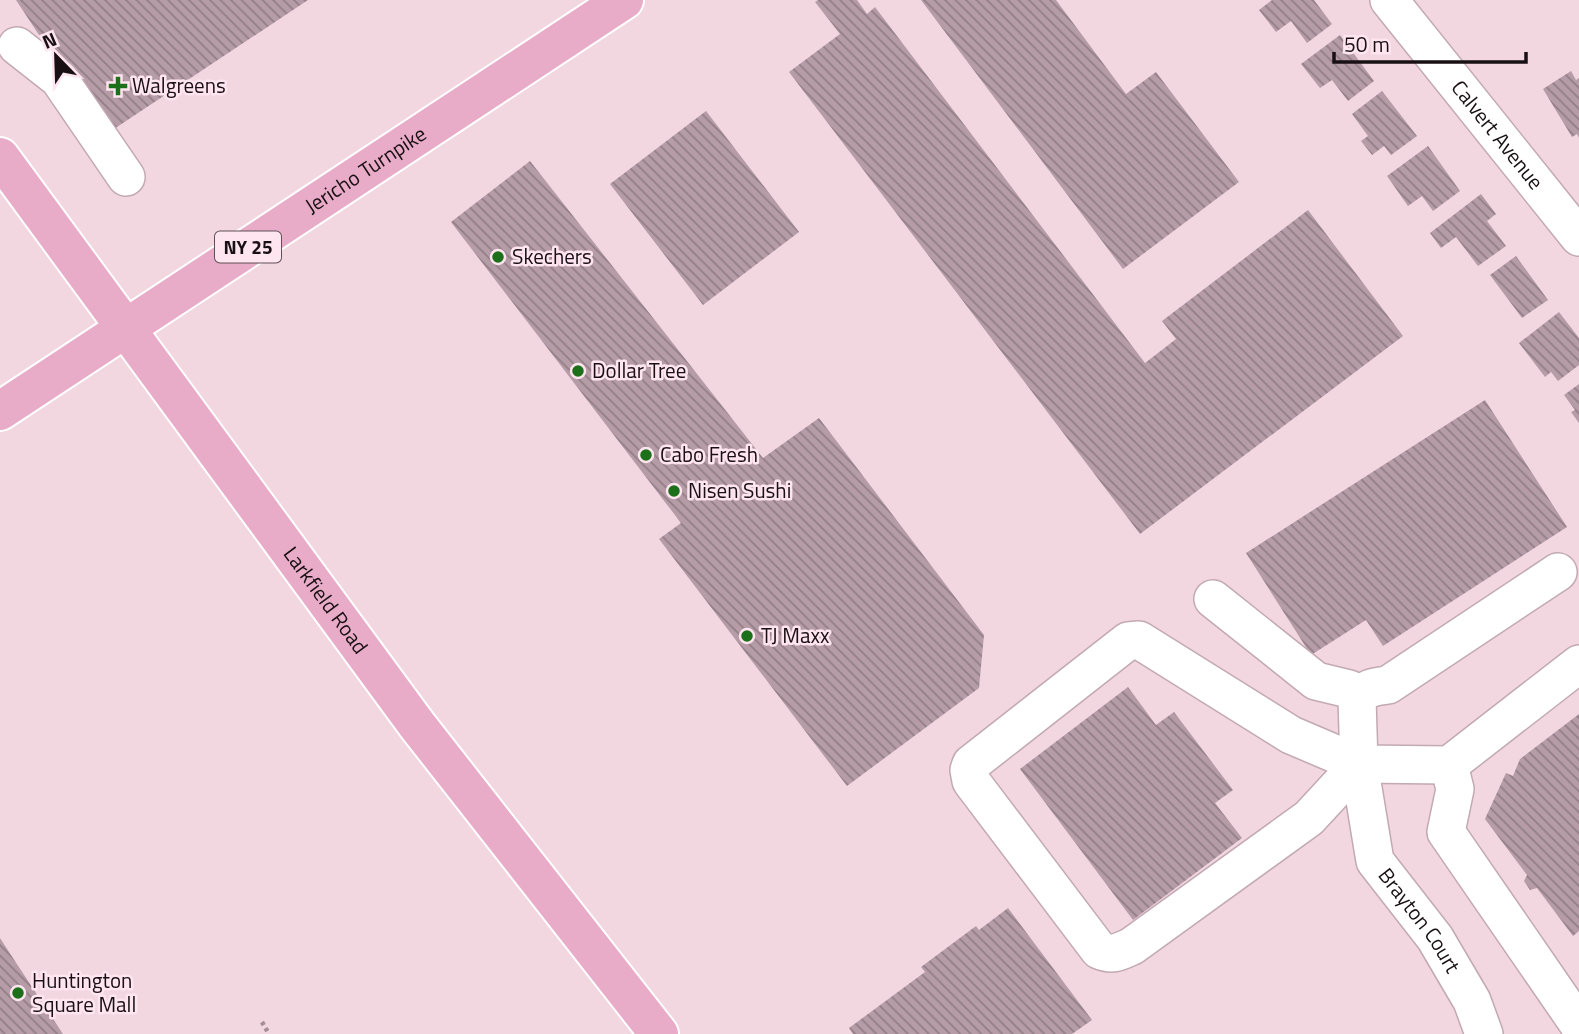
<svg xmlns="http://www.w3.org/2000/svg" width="1579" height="1034" font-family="'Titillium Web',sans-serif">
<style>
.building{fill:url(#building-back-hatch)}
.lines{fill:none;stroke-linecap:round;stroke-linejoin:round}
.minor-casing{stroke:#c2a9b2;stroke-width:40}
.major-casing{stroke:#fff;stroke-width:42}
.path{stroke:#a38e96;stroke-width:4.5;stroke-dasharray:3.5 3.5;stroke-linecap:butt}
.minor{stroke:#fff;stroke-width:37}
.major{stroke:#e9acc8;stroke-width:38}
.poi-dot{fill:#1c701a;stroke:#ffe5ef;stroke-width:2.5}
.labels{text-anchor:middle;stroke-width:5;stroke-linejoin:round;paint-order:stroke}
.shield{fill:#ffe5ef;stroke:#5e5056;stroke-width:2}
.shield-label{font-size:19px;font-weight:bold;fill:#191014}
.poi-label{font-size:21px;fill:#191014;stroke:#ffe5ef;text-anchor:start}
.street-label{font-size:21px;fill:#191014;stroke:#ffe5ef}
</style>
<defs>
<pattern id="building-back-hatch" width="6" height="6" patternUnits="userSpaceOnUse" patternTransform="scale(1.75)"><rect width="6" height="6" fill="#b59ca6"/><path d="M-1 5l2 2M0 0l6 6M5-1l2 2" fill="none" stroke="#927e86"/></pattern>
</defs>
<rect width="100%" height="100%" fill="#f2d7e1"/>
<!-- building -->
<path class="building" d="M 16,0 L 308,0 L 105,135 Z
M 818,0 L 857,0 L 867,14 L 875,7 L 1145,363 L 1176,339 L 1162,321 L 1308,210 L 1403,336 L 1140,534 L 789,72 L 840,34 L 815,2 Z
M 921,0 L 1056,0 L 1126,94 L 1156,72 L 1239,182 L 1123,269 Z
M 1272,0 L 1314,0 L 1332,24 L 1307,43 L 1291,21 L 1276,32 L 1259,10 Z
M 1340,35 L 1374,81 L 1348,101 L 1332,80 L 1320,88 L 1301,64 Z
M 1571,71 L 1576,80 L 1579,78 L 1579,138 L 1577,134 L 1572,137 L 1543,89 Z
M 1382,91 L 1417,136 L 1391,155 L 1384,146 L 1372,155 L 1361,141 L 1368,136 L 1352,114 Z
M 706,111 L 799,232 L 703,305 L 610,184 Z
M 1428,146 L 1460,191 L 1433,211 L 1422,196 L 1408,206 L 1387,176 Z
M 530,161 L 763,458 L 819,418 L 984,635 L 979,688 L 847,786 L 659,539 L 681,523 L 451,222 Z
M 1481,194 L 1496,214 L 1487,221 L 1506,246 L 1478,266 L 1456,237 L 1441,248 L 1430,233 Z
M 1516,256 L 1548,300 L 1522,318 L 1490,275 Z
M 1559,312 L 1579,338 L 1579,365 L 1558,381 L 1551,372 L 1545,377 L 1519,343 Z
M 1579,384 L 1579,423 L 1571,412 L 1575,410 L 1564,395 Z
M 1485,400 L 1567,527 L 1383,646 L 1366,620 L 1311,655 L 1246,553 Z
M 1128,687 L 1156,725 L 1174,712 L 1233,790 L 1215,803 L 1242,838 L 1133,920 L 1020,769 Z
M 1579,714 L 1579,931 L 1573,936 L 1537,888 L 1530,890 L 1524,881 L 1527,875 L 1485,819 L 1506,773 L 1513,776 L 1520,759 Z
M 1008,908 L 1092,1020 L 1072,1034 L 853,1034 L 849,1028 L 925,972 L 921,967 L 976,926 L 979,930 Z
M 0,938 L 9,952 L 63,1034 L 0,1034 Z"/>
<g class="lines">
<!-- minor casing -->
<g class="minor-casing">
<g id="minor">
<path id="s1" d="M 1389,0 L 1579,237"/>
<path d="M 17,46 L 59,79 L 126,177"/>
<path id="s2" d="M 1213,599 L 1316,681 L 1349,689 L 1357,699 L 1359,764 L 1375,861 L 1435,938 L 1472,1001 L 1484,1034"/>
<path d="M 1357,699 C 1367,687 1373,687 1388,685 L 1558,572"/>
<path d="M 1359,764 L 1309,818 L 1132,946 C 1119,952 1113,956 1099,950 L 971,781 L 969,770 L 971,764 L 1128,641 L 1139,640 L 1291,735 L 1359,764 L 1449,765 L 1579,664"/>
<path d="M 1449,765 L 1455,789 L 1446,832 L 1579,1025"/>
</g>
</g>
<!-- major casing -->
<g class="major-casing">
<g id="major">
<path id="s3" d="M 0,157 L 417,725 L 659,1034"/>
<path id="s4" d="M 0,411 L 624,0"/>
</g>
</g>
<!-- path -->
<path class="path" d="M 262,1022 L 269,1034"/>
<!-- minor -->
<use href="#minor" class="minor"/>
<!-- major -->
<use href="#major" class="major"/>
</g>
<!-- markers -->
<g class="poi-dot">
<path d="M114.5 75.5h7v7h7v7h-7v7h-7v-7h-7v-7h7z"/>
<circle cx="498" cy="257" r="7"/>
<circle cx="578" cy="371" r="7"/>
<circle cx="646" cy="455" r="7"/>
<circle cx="674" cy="491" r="7"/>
<circle cx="747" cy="636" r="7"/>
<circle cx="18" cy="993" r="7"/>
</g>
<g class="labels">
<!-- shield labels -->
<rect class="shield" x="215" y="231.5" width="66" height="31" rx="5"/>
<g class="shield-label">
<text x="248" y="254">NY 25</text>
</g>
<!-- poi labels -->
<g class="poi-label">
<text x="132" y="93">Walgreens</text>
<text x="512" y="264">Skechers</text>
<text x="592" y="378">Dollar Tree</text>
<text x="660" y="462">Cabo Fresh</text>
<text x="688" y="498">Nisen Sushi</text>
<text x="761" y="643">TJ Maxx</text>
<text x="32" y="988">Huntington<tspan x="32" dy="24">Square Mall</tspan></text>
</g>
<!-- street labels -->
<g class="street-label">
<text dy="7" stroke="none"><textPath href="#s1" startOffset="173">Calvert Avenue</textPath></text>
<text dy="7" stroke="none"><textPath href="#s4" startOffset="438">Jericho Turnpike</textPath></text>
<text dy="7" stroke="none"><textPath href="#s3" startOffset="550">Larkfield Road</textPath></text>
<text dy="7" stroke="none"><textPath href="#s2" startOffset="416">Brayton Court</textPath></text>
</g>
</g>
<!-- north arrow -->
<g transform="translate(56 56) rotate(337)" stroke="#ffe5ef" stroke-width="5" paint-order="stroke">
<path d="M0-5L12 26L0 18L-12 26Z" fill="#191014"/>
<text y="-10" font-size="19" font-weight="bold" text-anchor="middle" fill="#191014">N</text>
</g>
<!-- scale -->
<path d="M1334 52v10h192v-10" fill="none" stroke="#191014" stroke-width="3.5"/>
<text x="1344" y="52" font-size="21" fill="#191014" stroke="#ffe5ef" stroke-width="5" paint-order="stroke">50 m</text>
</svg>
